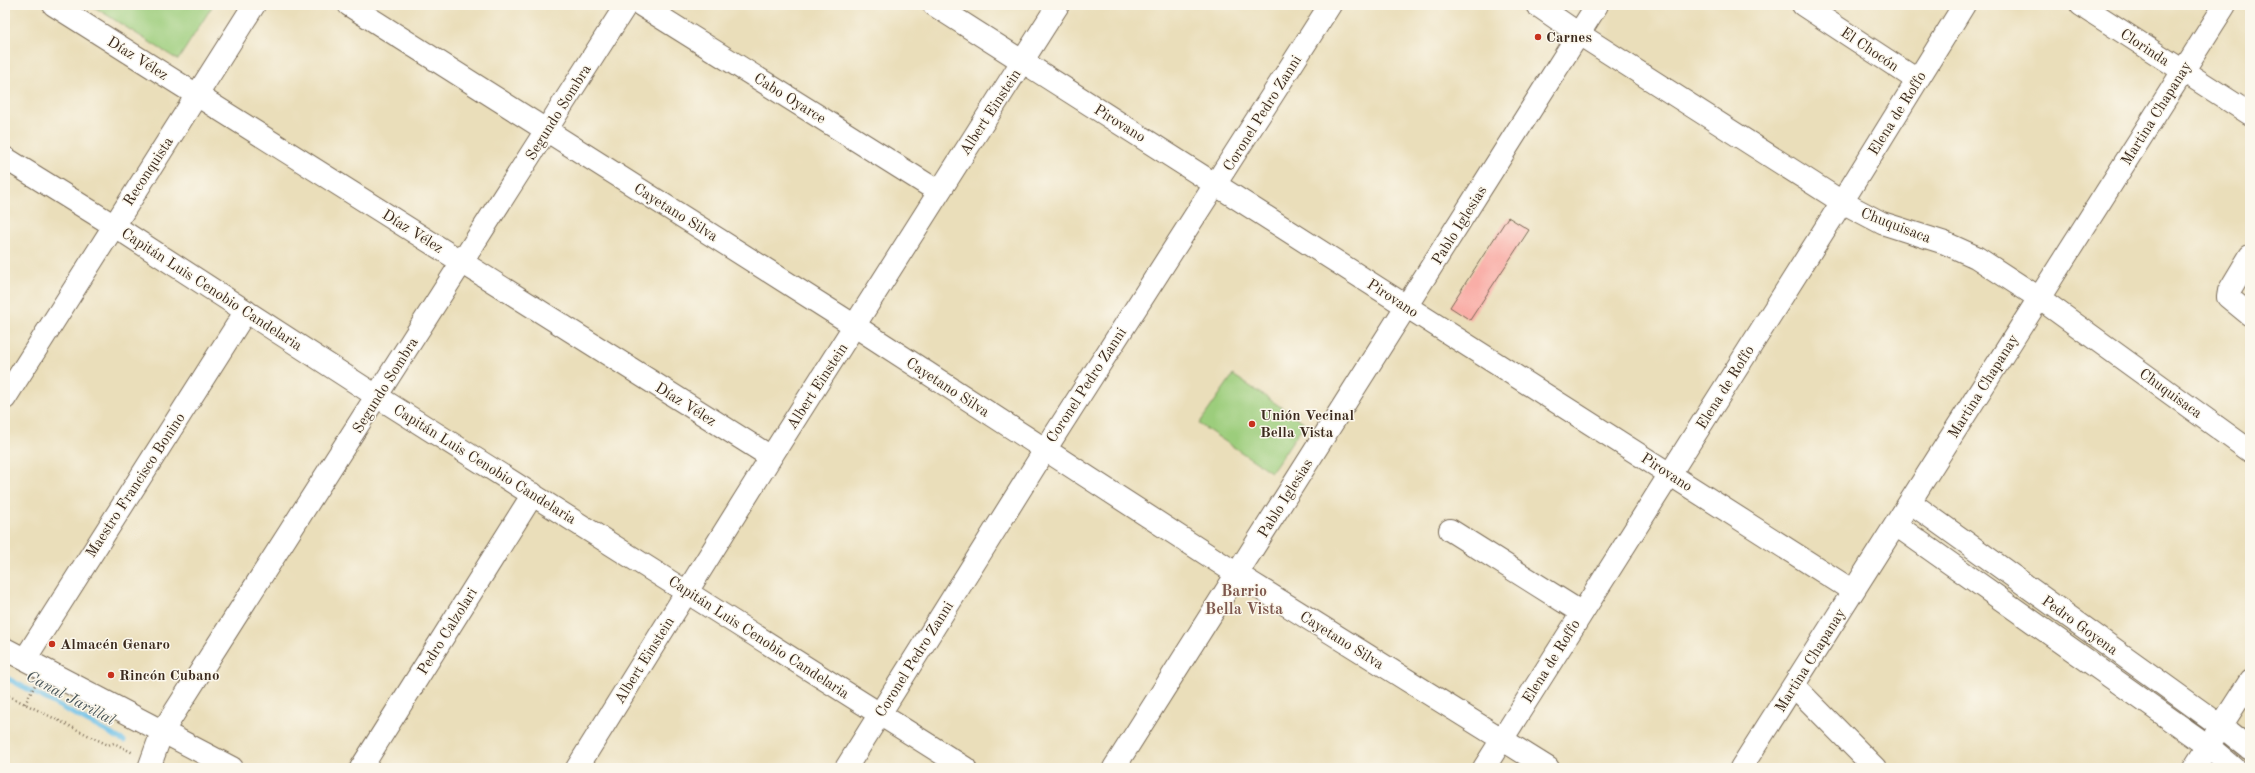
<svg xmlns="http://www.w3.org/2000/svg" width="2255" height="773" font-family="'Old Standard TT',serif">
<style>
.green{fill:#9ccd7c;stroke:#6c7c4d}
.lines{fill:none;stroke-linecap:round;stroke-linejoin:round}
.stream{stroke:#6cc0e8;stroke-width:5}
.building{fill:#f9aea7}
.minor-casing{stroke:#786955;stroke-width:24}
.major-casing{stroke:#786955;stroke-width:24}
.path{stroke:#786955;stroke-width:2.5;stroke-dasharray:1 3;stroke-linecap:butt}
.minor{stroke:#fff;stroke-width:22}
.major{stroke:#fff;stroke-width:22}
.poi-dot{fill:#c8321e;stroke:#fbf7ec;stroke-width:1.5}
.labels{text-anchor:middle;stroke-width:3;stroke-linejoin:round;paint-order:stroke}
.poi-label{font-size:15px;font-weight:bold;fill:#3b2a1e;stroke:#fbf7ec;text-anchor:start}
.street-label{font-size:15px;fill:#3b2a1e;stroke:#fbf7ec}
.neighbourhood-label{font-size:16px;font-weight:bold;fill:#7e584e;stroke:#fbf7ec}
.water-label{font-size:16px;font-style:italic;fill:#4a575b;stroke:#fbf7ec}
</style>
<rect width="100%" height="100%" fill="#fbf7ec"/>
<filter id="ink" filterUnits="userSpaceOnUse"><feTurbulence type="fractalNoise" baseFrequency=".025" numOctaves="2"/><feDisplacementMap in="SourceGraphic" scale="8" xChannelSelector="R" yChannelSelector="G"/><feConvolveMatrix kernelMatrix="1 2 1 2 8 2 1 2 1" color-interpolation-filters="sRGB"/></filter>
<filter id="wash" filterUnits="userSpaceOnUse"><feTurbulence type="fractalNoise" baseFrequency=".012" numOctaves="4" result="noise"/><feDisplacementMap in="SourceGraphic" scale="16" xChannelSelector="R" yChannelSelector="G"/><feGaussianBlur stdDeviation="0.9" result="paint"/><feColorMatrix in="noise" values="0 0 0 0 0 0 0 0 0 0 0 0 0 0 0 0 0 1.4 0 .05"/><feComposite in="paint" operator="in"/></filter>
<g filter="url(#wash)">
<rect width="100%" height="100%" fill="#eadeba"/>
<!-- green -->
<path class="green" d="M 91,5 L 213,5 L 178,60 Z
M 1233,375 L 1305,423 L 1271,472 L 1199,424 Z"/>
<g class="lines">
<!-- stream -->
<path class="stream" d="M 5,677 L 124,741"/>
</g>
<g id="blocks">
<!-- building -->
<path class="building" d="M 1508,217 L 1529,230 L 1470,320 L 1450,307 Z"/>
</g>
</g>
<g filter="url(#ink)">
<use href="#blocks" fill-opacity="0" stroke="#786955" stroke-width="1"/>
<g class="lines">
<!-- minor casing -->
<g class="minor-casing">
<path id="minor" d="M 54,5 L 771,457
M 349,5 L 855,326 L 1237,574 L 1548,768
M 641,5 L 939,192
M 934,5 L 1853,591
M 1537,5 L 1579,34 L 1842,202 L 1882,223 L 1945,243 L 1976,257 L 2039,298 L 2250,451
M 1803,5 L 1917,80
M 2081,5 L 2250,114
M 5,158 L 113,225 L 378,397 L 965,768
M 2250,256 L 2229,291 L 2228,297 L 2250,315
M 5,398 L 254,5
M 1910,502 L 2221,726 L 2250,749
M 1896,525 L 2208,746 L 2234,768
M 1450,530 L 1582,613
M 25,659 L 246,311
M 1794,686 L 1875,768
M 149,768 L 162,732 L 626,5
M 361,768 L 533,494
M 577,768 L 771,457 L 1058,5
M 846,768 L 1045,450 L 1330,5
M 1114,768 L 1597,5
M 1484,768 L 1842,202 L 1964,5
M 1741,768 L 2225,5
M 2194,768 L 2250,681"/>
</g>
<!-- major casing -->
<g class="major-casing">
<path id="major" d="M 5,649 L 232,768"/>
</g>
<!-- path -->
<path class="path" d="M 5,694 L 108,745 L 114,743 L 133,753
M 25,704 L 35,685"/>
<!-- minor -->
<use href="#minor" class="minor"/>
<!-- major -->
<use href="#major" class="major"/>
</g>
</g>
<!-- markers -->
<g class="poi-dot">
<circle cx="1538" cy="37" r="4"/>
<circle cx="1252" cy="424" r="4"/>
<circle cx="52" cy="644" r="4"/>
<circle cx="111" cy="675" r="4"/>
</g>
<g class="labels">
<!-- poi labels -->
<g class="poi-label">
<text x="1546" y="42">Carnes</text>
<text x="1260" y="420">Unión Vecinal<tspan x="1260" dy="17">Bella Vista</tspan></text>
<text x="60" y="649">Almacén Genaro</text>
<text x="119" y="680">Rincón Cubano</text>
</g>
<!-- street labels -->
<g class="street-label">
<text transform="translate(2145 47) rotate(33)" y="5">Clorinda</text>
<text transform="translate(1870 49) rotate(34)" y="5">El Chocón</text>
<text transform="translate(138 58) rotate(32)" y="5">Díaz Vélez</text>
<text transform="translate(790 98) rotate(32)" y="5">Cabo Oyarce</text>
<text transform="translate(558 112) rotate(-58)" y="5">Segundo Sombra</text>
<text transform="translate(990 112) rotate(-57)" y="5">Albert Einstein</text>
<text transform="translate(1262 113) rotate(-58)" y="5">Coronel Pedro Zanni</text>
<text transform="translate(1897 113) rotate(-58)" y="5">Elena de Roffo</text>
<text transform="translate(2156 113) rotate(-58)" y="5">Martina Chapanay</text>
<text transform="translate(1120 123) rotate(32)" y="5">Pirovano</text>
<text transform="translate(148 171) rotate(-57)" y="5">Reconquista</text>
<text transform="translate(676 212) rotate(32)" y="5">Cayetano Silva</text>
<text transform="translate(1459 225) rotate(-58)" y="5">Pablo Iglesias</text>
<text transform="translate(1896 225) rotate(21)" y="5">Chuquisaca</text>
<text transform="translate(413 231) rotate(32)" y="5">Díaz Vélez</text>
<text transform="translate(212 289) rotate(33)" y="5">Capitán Luis Cenobio Candelaria</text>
<text transform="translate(1393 298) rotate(33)" y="5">Pirovano</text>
<text transform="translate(385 385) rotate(-58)" y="5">Segundo Sombra</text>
<text transform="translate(1086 385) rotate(-57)" y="5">Coronel Pedro Zanni</text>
<text transform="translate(817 386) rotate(-57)" y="5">Albert Einstein</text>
<text transform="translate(1983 386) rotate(-58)" y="5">Martina Chapanay</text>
<text transform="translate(948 387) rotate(33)" y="5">Cayetano Silva</text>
<text transform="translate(1725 387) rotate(-58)" y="5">Elena de Roffo</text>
<text transform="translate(2171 393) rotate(36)" y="5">Chuquisaca</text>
<text transform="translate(686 404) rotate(32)" y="5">Díaz Vélez</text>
<text transform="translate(485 464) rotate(32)" y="5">Capitán Luis Cenobio Candelaria</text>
<text transform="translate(1667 472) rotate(33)" y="5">Pirovano</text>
<text transform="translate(135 485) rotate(-57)" y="5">Maestro Francisco Bonino</text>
<text transform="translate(1285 498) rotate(-58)" y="5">Pablo Iglesias</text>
<text transform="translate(2080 625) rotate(36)" y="5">Pedro Goyena</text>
<text transform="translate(447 631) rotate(-58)" y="5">Pedro Calzolari</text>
<text transform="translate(759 637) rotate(33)" y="5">Capitán Luis Cenobio Candelaria</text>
<text transform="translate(1342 640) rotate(32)" y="5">Cayetano Silva</text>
<text transform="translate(914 659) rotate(-58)" y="5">Coronel Pedro Zanni</text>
<text transform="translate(644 660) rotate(-58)" y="5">Albert Einstein</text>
<text transform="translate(1810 660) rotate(-58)" y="5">Martina Chapanay</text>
<text transform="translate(1551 661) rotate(-58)" y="5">Elena de Roffo</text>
</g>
<!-- neighbourhood labels -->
<g class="neighbourhood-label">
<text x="1244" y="596">Barrio<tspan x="1244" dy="18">Bella Vista</tspan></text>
</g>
<!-- water labels -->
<g class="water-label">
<text transform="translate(71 697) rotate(28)" y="6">Canal Jarillal</text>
</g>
</g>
<!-- margin -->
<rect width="2255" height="773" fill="none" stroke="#fbf7ec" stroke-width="20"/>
</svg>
